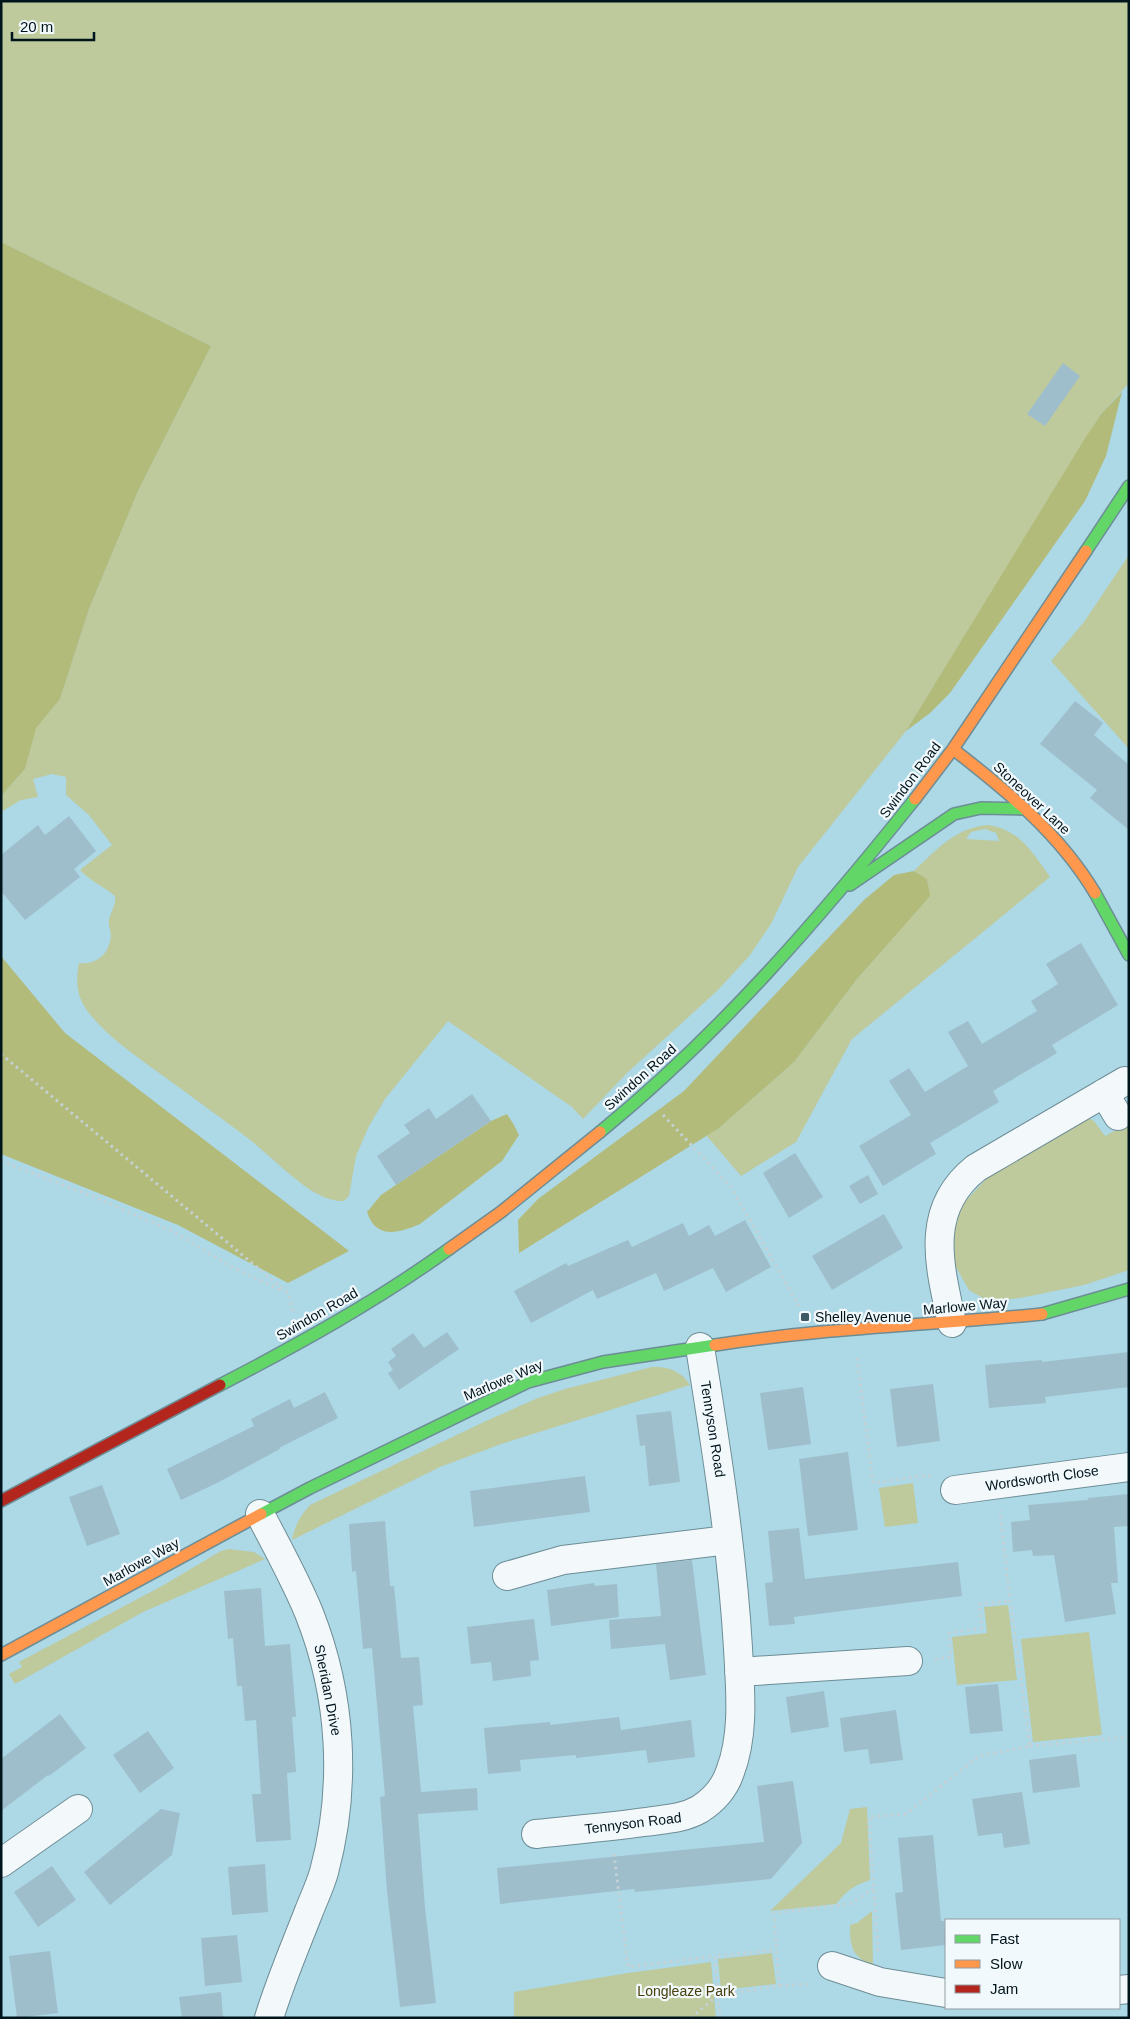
<svg xmlns="http://www.w3.org/2000/svg" width="1130" height="2019" font-family="Helvetica,sans-serif">
<style>
.green{fill:#bec99c;fill-rule:evenodd}
.forest{fill:#b2bb79}
.building{fill:#9fbecc}
.lines{fill:none;stroke-linecap:round;stroke-linejoin:round}
.street-casing{stroke:#6d8d96;stroke-width:30}
.fast-casing{stroke:#6d8d96;stroke-width:14}
.slow-casing{stroke:#6d8d96;stroke-width:14}
.jam-casing{stroke:#6d8d96;stroke-width:14}
.path{stroke:#c4d1d5;stroke-width:3;stroke-dasharray:2.5 4;stroke-linecap:butt}
.street{stroke:#f3f9fb;stroke-width:28}
.fast{stroke:#63d668;stroke-width:11}
.slow{stroke:#ff974d;stroke-width:11}
.jam{stroke:#b3261e;stroke-width:11}
.poi-dot{fill:#3d5963;stroke:#f2f9fc;stroke-width:2}
.labels{text-anchor:middle;stroke-width:4.5;stroke-linejoin:round;paint-order:stroke}
.street-label{font-size:14px;fill:#00141c;stroke:#f2f9fc}
.poi-label{font-size:14px;fill:#00141c;stroke:#f2f9fc;text-anchor:start}
.park-label{font-size:14px;fill:#48400e;stroke:#f2f9fc}
</style>
<rect width="100%" height="100%" fill="#add8e6"/>
<!-- green -->
<path class="green" d="M 1,1 L 1129,1 L 1129,383 L 1102,413 L 906,731 L 798,867 L 771,924 L 750,955 L 718,990 L 627,1073 L 583,1119 L 572,1107 L 448,1021 L 385,1099 L 369,1126 L 356,1156 L 349,1196 L 344,1201 C 331,1202 316,1194 306,1187 C 283,1170 264,1150 241,1133 C 213,1112 184,1091 155,1070 C 132,1053 107,1036 89,1013 C 77,998 75,982 79,963 C 97,965 109,954 111,936 C 111,930 108,925 109,920 C 111,911 116,906 115,896 C 103,886 90,881 80,870 L 112,845 L 89,815 L 66,795 L 66,777 L 52,774 L 33,779 L 38,797 L 21,800 L 1,812 L 1,796 L 25,769 L 35,728 L 60,699 L 89,609 L 138,491 L 211,346 L 1,242 Z
M 1129,555 L 1129,749 L 1051,661 L 1084,622 Z
M 989,825 C 1021,831 1032,852 1050,877 L 852,1039 L 796,1142 L 741,1176 L 706,1135 L 719,1128 L 794,1062 L 857,979 L 929,896 L 927,879 L 914,871 C 936,850 956,827 989,825 ZM 985,829 L 996,833 L 999,841 L 966,839 L 971,832 Z
M 1088,1118 L 1094,1121 L 1105,1136 L 1129,1123 L 1129,1270 L 1084,1285 L 1020,1298 L 988,1301 L 969,1290 L 953,1262 L 953,1231 L 963,1204 L 987,1178 Z
M 652,1367 C 667,1366 682,1371 690,1385 L 501,1444 L 440,1467 L 292,1540 C 295,1525 300,1516 310,1505 L 486,1421 L 538,1398 L 565,1389 Z
M 913,1483 L 918,1523 L 885,1527 L 879,1488 Z
M 229,1549 L 254,1552 L 265,1559 L 143,1612 L 15,1684 L 9,1674 L 22,1667 L 19,1662 L 162,1586 L 221,1551 Z
M 1008,1605 L 1017,1680 L 957,1685 L 952,1637 L 987,1633 L 984,1607 Z
M 1089,1632 L 1102,1735 L 1033,1742 L 1021,1639 Z
M 867,1807 L 870,1880 C 855,1885 846,1891 836,1904 L 770,1911 L 841,1843 L 850,1809 Z
M 872,1911 L 873,1965 C 852,1957 850,1947 850,1925 L 857,1923 Z
M 772,1953 L 776,1984 L 721,1990 L 718,1959 Z
M 711,1962 L 716,2018 L 514,2018 L 514,1992 L 628,1973 Z"/>
<!-- forest -->
<path class="forest" d="M 1,242 L 211,346 L 138,491 L 89,609 L 60,699 L 36,728 L 25,769 L 1,796 Z
M 1122,392 L 1106,456 L 1085,501 L 950,693 L 930,713 L 906,731 L 1084,440 L 1102,413 Z
M 914,871 L 927,879 L 930,896 L 857,979 L 794,1062 L 719,1128 L 519,1253 L 518,1220 L 538,1199 L 684,1091 L 864,900 L 894,875 Z
M 1,956 L 65,1033 L 349,1251 L 288,1283 L 178,1225 L 1,1154 Z
M 507,1114 L 514,1125 L 519,1135 L 502,1161 L 420,1224 C 399,1233 376,1240 367,1212 L 381,1195 L 491,1121 Z"/>
<!-- building -->
<path class="building" d="M 1063,363 L 1080,376 L 1045,426 L 1027,414 Z
M 1075,701 L 1103,723 L 1094,735 L 1129,765 L 1129,830 L 1090,798 L 1097,790 L 1040,744 Z
M 69,816 L 96,851 L 74,869 L 80,877 L 25,920 L 1,891 L 1,855 L 38,825 L 45,835 Z
M 1081,943 L 1118,1005 L 1052,1045 L 1057,1053 L 993,1091 L 999,1102 L 930,1143 L 936,1154 L 883,1186 L 859,1146 L 911,1115 L 889,1081 L 909,1068 L 925,1092 L 968,1066 L 948,1032 L 968,1021 L 982,1044 L 1037,1011 L 1031,1001 L 1058,984 L 1046,964 Z
M 472,1094 L 491,1121 L 396,1185 L 377,1156 L 410,1133 L 404,1125 L 429,1108 L 436,1119 Z
M 795,1153 L 823,1197 L 789,1218 L 763,1173 Z
M 868,1175 L 878,1194 L 860,1204 L 849,1186 Z
M 884,1214 L 903,1248 L 832,1290 L 812,1256 Z
M 745,1220 L 771,1267 L 726,1292 L 713,1268 L 664,1291 L 656,1273 L 597,1299 L 593,1290 L 531,1323 L 514,1291 L 566,1263 L 568,1266 L 628,1240 L 632,1247 L 683,1223 L 689,1236 L 709,1225 L 715,1236 Z
M 447,1332 L 459,1349 L 399,1390 L 388,1373 L 393,1370 L 388,1362 L 396,1356 L 391,1349 L 413,1333 L 424,1348 Z
M 1129,1352 L 1129,1387 L 1045,1397 L 1046,1403 L 989,1408 L 985,1365 L 1042,1360 L 1042,1362 Z
M 933,1384 L 940,1441 L 897,1447 L 890,1389 Z
M 803,1387 L 811,1444 L 768,1450 L 760,1393 Z
M 325,1392 L 338,1418 L 279,1448 L 280,1449 L 217,1483 L 181,1500 L 167,1469 L 254,1426 L 251,1419 L 290,1399 L 294,1408 Z
M 671,1411 L 680,1482 L 649,1486 L 645,1445 L 640,1446 L 636,1415 Z
M 848,1452 L 858,1530 L 808,1536 L 799,1459 Z
M 585,1476 L 590,1512 L 474,1527 L 470,1491 Z
M 102,1485 L 120,1534 L 87,1546 L 69,1497 Z
M 1129,1494 L 1129,1526 L 1114,1527 L 1118,1583 L 1111,1583 L 1116,1614 L 1065,1622 L 1054,1555 L 1033,1556 L 1032,1550 L 1013,1552 L 1011,1522 L 1030,1520 L 1028,1505 L 1088,1500 L 1088,1498 Z
M 385,1521 L 390,1586 L 394,1586 L 401,1658 L 419,1657 L 423,1705 L 413,1706 L 421,1792 L 477,1788 L 478,1810 L 418,1814 L 425,1908 L 436,2003 L 400,2007 L 387,1891 L 380,1797 L 385,1796 L 372,1648 L 363,1649 L 356,1571 L 352,1572 L 349,1524 Z
M 799,1528 L 805,1579 L 958,1562 L 962,1596 L 794,1617 L 795,1624 L 769,1626 L 765,1583 L 773,1582 L 768,1531 Z
M 692,1560 L 706,1675 L 670,1680 L 665,1644 L 611,1649 L 609,1620 L 661,1616 L 656,1564 Z
M 594,1583 L 595,1586 L 617,1584 L 619,1617 L 551,1626 L 547,1590 Z
M 261,1588 L 265,1646 L 290,1644 L 296,1717 L 292,1717 L 296,1772 L 287,1773 L 291,1840 L 256,1842 L 252,1794 L 261,1794 L 256,1720 L 245,1721 L 242,1686 L 237,1686 L 233,1638 L 228,1639 L 224,1591 Z
M 534,1619 L 539,1660 L 530,1661 L 531,1676 L 493,1681 L 491,1662 L 471,1664 L 467,1627 Z
M 998,1684 L 1003,1731 L 970,1734 L 965,1687 Z
M 824,1691 L 829,1727 L 791,1733 L 786,1697 Z
M 896,1710 L 903,1760 L 870,1764 L 868,1749 L 844,1752 L 840,1718 Z
M 60,1714 L 86,1748 L 49,1776 L 48,1775 L 1,1811 L 1,1759 Z
M 619,1717 L 621,1730 L 691,1720 L 695,1757 L 648,1763 L 646,1750 L 576,1758 L 576,1755 L 520,1760 L 521,1771 L 488,1774 L 484,1728 L 550,1722 L 550,1725 Z
M 148,1731 L 174,1768 L 140,1793 L 113,1755 Z
M 1076,1754 L 1080,1787 L 1033,1793 L 1029,1760 Z
M 793,1781 L 802,1843 L 771,1879 L 635,1892 L 634,1889 L 500,1904 L 497,1868 L 764,1842 L 757,1786 Z
M 1022,1792 L 1030,1844 L 1004,1848 L 1002,1833 L 978,1836 L 972,1799 Z
M 161,1809 L 180,1813 L 172,1855 L 110,1905 L 84,1872 Z
M 933,1835 L 941,1921 L 944,1921 L 946,1945 L 901,1950 L 895,1893 L 903,1892 L 898,1838 Z
M 265,1864 L 268,1912 L 232,1915 L 228,1867 Z
M 52,1866 L 76,1900 L 38,1927 L 14,1892 Z
M 237,1935 L 242,1982 L 205,1986 L 201,1938 Z
M 50,1951 L 58,2013 L 17,2018 L 9,1956 Z
M 221,1992 L 223,2018 L 182,2018 L 179,1997 Z"/>
<g class="lines">
<!-- street casing -->
<g class="street-casing">
<path id="street" d="M 1104,1093 L 1118,1116
M 952,1323 C 940,1267 923,1210 976,1168 L 1125,1081
M 955,1490 L 1129,1467
M 260,1514 C 277,1547 295,1579 309,1613 C 342,1696 347,1787 324,1872 C 320,1886 314,1898 309,1911 C 295,1947 280,1982 269,2018
M 507,1576 L 563,1560 L 728,1540
M 739,1672 L 908,1661
M 536,1834 C 572,1830 609,1827 645,1822 C 664,1819 683,1819 700,1809 C 714,1800 725,1787 730,1772 C 745,1733 740,1688 738,1648 C 732,1547 716,1447 700,1347
M 1,1863 L 78,1809
M 832,1966 L 880,1982 L 946,1993
M 1119,1990 L 1129,1989"/>
</g>
<!-- fast casing -->
<g class="fast-casing">
<path id="fast" d="M 1086,551 L 1129,486
M 850,885 L 954,814 L 981,808 L 1025,809
M 1095,893 L 1129,955
M 600,1132 C 719,1035 819,919 915,799
M 1042,1314 L 1129,1289
M 220,1385 C 299,1344 377,1301 449,1249
M 261,1514 L 310,1488 L 528,1382 L 603,1362 L 715,1345"/>
</g>
<!-- slow casing -->
<g class="slow-casing">
<path id="slow" d="M 953,749 C 1007,791 1059,833 1095,893
M 915,799 L 953,749 L 1086,551
M 449,1249 L 501,1212 L 600,1132
M 715,1345 C 823,1328 933,1325 1042,1314
M 1,1655 L 261,1514"/>
</g>
<!-- jam casing -->
<g class="jam-casing">
<path id="jam" d="M 1,1501 L 220,1385"/>
</g>
<!-- path -->
<path class="path" d="M 1,1054 L 288,1293 L 294,1314
M 663,1115 L 731,1187 L 799,1306
M 1,1161 L 94,1197 L 174,1232 L 232,1267 L 283,1291
M 857,1358 L 873,1483 L 928,1475 L 932,1477
M 935,1659 L 951,1657 L 949,1633 L 982,1628 L 979,1604 L 1010,1601
M 1030,1746 L 1129,1737
M 614,1854 L 628,1967 L 715,1956
M 878,1951 L 869,1817 L 906,1814 L 979,1756 L 1030,1746 L 1010,1601 L 1000,1511
M 779,1986 L 774,1913 L 850,1904 L 873,1889
M 691,2018 L 718,1995 L 779,1986 L 811,1984
M 720,2018 L 715,1956 L 776,1950"/>
<!-- street -->
<use href="#street" class="street"/>
<!-- fast -->
<use href="#fast" class="fast"/>
<!-- slow -->
<use href="#slow" class="slow"/>
<!-- jam -->
<use href="#jam" class="jam"/>
</g>
<!-- markers -->
<rect class="poi-dot" x="800" y="1312" width="10" height="10" rx="2.5"/>
<g class="labels">
<!-- street labels -->
<g class="street-label">
<text transform="translate(910 780) rotate(-53)" y="5">Swindon Road</text>
<text transform="translate(1032 798) rotate(43)" y="5">Stoneover Lane</text>
<text transform="translate(640 1077) rotate(-42)" y="5">Swindon Road</text>
<text transform="translate(965 1306) rotate(-5)" y="5">Marlowe Way</text>
<text transform="translate(317 1314) rotate(-30)" y="5">Swindon Road</text>
<text transform="translate(503 1380) rotate(-23)" y="5">Marlowe Way</text>
<text transform="translate(713 1429) rotate(81)" y="5">Tennyson Road</text>
<text transform="translate(1042 1478) rotate(-8)" y="5">Wordsworth Close</text>
<text transform="translate(141 1562) rotate(-29)" y="5">Marlowe Way</text>
<text transform="translate(328 1690) rotate(79)" y="5">Sheridan Drive</text>
<text transform="translate(633 1823) rotate(-7)" y="5">Tennyson Road</text>
</g>
<!-- poi labels -->
<g class="poi-label">
<text x="815" y="1322">Shelley Avenue</text>
</g>
<!-- park labels -->
<g class="park-label">
<text x="686" y="1996">Longleaze Park</text>
</g>
</g>
<!-- border -->
<rect width="1130" height="2019" fill="none" stroke="#00141c" stroke-width="5"/>
<!-- legend -->
<rect x="945" y="1919" width="175" height="90" fill="#f2f9fc" stroke="#919da2"/>
<rect x="955" y="1935" width="25" height="8" fill="#63d668" stroke="#919da2"/>
<text x="990" y="1944" font-size="15" fill="#00141c">Fast</text>
<rect x="955" y="1960" width="25" height="8" fill="#ff974d" stroke="#919da2"/>
<text x="990" y="1969" font-size="15" fill="#00141c">Slow</text>
<rect x="955" y="1985" width="25" height="8" fill="#b3261e" stroke="#919da2"/>
<text x="990" y="1994" font-size="15" fill="#00141c">Jam</text>
<!-- scale -->
<path d="M12 32v8h82v-8" fill="none" stroke="#00141c" stroke-width="2.5"/>
<text x="20" y="32" font-size="15" fill="#00141c" stroke="#f2f9fc" stroke-width="4" paint-order="stroke">20 m</text>
</svg>
